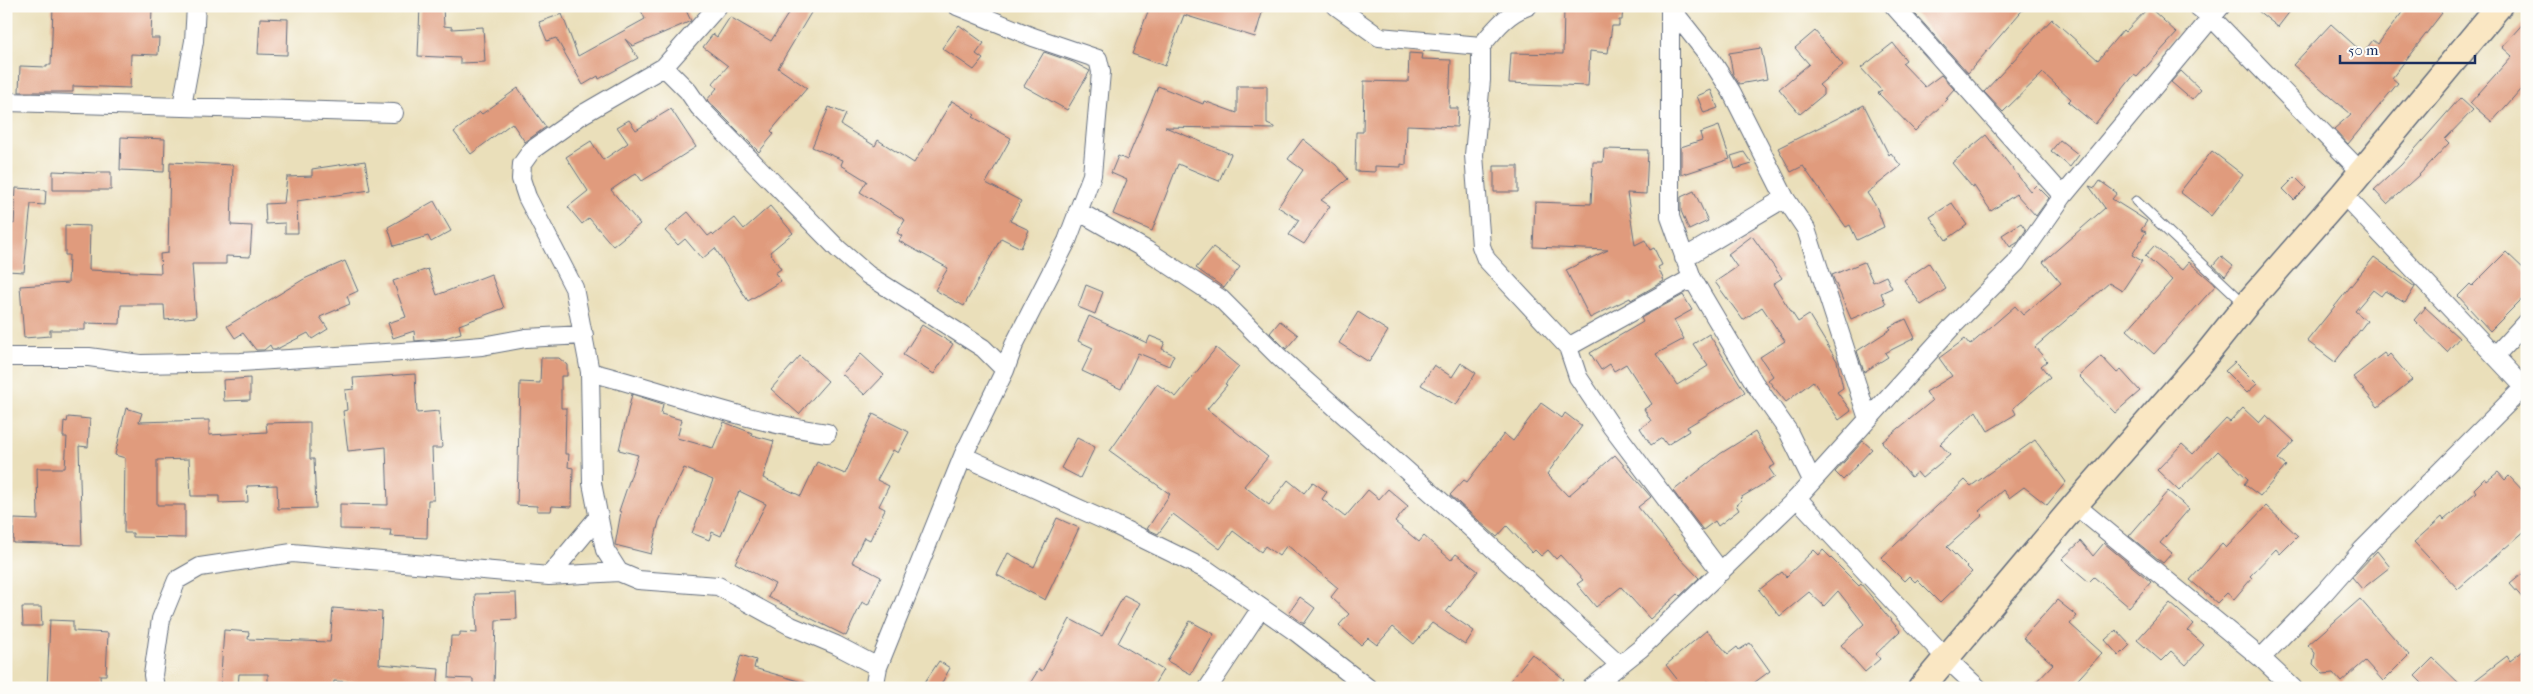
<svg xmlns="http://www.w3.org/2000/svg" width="2533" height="694" font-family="'IM FELL French Canon',serif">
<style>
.building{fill:#e09b7d}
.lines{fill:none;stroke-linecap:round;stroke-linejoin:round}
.lane-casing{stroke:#636d7e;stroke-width:11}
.street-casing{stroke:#636d7e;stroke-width:20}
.secondary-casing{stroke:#636d7e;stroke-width:28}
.lane{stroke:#fff;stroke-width:9}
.street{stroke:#fff;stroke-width:18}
.secondary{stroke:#fae7c3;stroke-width:25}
</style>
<rect width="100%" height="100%" fill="#fdfcf7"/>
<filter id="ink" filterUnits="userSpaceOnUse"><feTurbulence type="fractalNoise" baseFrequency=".02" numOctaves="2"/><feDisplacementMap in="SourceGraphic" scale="10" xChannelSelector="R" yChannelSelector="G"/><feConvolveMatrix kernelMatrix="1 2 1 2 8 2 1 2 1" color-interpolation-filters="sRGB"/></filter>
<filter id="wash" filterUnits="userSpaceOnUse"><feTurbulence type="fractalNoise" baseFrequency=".0096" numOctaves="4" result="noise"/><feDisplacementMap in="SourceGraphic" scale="20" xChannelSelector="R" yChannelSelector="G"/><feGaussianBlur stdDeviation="1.12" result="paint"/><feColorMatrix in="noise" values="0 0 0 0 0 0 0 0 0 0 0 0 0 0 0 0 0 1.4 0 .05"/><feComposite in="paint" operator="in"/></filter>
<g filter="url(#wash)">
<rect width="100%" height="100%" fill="#eadfba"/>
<g id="blocks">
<!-- building -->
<path class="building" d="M 53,6 L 152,8 L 151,38 L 159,38 L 158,55 L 131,54 L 130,88 L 73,86 L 73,92 L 19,92 L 20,66 L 47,67 L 47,65 L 51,65 Z
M 420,6 L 443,6 L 444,26 L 452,27 L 452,29 L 483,27 L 485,62 L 460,63 L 460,58 L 418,56 Z
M 639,6 L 684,6 L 691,21 L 633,46 L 625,39 L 638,58 L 599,79 L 598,76 L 583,85 L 556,38 L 547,41 L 539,22 L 562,14 L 578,56 L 645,19 Z
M 793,6 L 815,6 L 778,68 L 807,88 L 771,131 L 774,134 L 759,152 L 707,100 L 717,88 L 712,84 L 728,66 L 703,47 L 713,34 L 717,37 L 730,17 L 771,41 Z
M 1150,6 L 1264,6 L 1255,37 L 1184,15 L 1165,66 L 1132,54 Z
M 1592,6 L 1623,6 L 1622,20 L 1619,20 L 1619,26 L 1612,26 L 1608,53 L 1590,51 L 1588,86 L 1509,83 L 1511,53 L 1563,54 L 1564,8 L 1592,11 Z
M 1908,6 L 2026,6 L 1968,73 Z
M 2252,6 L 2294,6 L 2278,27 Z
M 2407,6 L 2434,6 L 2442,13 L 2392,78 L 2398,83 L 2348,144 L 2334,129 L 2351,114 L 2293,65 L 2331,24 L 2363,53 L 2373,40 L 2378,44 Z
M 2149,7 L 2177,33 L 2137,77 L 2134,75 L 2095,124 L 2068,102 L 2071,99 L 2043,73 L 2003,112 L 1984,92 L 2052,19 L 2098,60 L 2123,30 L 2125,32 Z
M 260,18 L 288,19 L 287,55 L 258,54 Z
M 2527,19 L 2527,82 L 2492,122 L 2470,103 L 2512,56 L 2502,47 Z
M 959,25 L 984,43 L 976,54 L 983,59 L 974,70 L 942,48 Z
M 1815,31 L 1843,65 L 1819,85 L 1823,89 L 1823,95 L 1800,114 L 1779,89 L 1809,64 L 1795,48 Z
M 1893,43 L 1906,60 L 1902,63 L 1925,87 L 1941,75 L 1954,89 L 1946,98 L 1948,99 L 1915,131 L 1878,93 L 1882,91 L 1861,68 Z
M 1761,48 L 1767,79 L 1739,84 L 1733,74 L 1729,53 Z
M 1044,52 L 1073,62 L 1090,71 L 1067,110 L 1024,86 Z
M 1409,53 L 1423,54 L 1422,59 L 1451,60 L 1449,108 L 1458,108 L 1457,127 L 1407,125 L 1406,165 L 1401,164 L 1401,167 L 1375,166 L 1375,172 L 1355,171 L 1356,132 L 1363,132 L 1364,81 L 1408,82 Z
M 2181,71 L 2201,90 L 2192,100 L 2171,82 Z
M 1158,86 L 1203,104 L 1204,101 L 1237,113 L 1237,86 L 1267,86 L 1267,124 L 1274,127 L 1274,129 L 1165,127 L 1231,154 L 1219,181 L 1178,164 L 1152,231 L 1113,214 L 1127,180 L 1111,173 L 1118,156 L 1127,160 Z
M 518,88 L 546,127 L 525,142 L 512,123 L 471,154 L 454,132 L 480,112 L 482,114 Z
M 1711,90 L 1718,108 L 1704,113 L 1697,96 Z
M 2460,98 L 2473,110 L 2445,139 L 2449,143 L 2419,175 L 2387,204 L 2374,190 L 2401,165 Z
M 952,101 L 975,115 L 973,117 L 1011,138 L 986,183 L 1021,201 L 1010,221 L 1029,230 L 1021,248 L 1001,238 L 964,306 L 935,290 L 948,268 L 899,241 L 902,236 L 897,233 L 905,220 L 860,192 L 867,181 L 841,165 L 843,160 L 812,147 L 829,107 L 846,114 L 841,125 L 875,146 L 878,140 L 914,163 Z
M 1864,105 L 1889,155 L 1891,153 L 1901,166 L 1867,193 L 1876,206 L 1884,227 L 1857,240 L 1850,225 L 1846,227 L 1803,166 L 1791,172 L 1778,148 Z
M 671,109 L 696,147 L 642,181 L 636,173 L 611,190 L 640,224 L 613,246 L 589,218 L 582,224 L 568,207 L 588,191 L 566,157 L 591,141 L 603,160 L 628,143 L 617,127 L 629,120 L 636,130 Z
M 1719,126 L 1730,159 L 1681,175 L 1681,147 L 1702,140 L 1700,133 Z
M 1986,135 L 2030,191 L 2036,185 L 2049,198 L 2036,216 L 2016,194 L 1991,211 L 1974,186 L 1972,187 L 1952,163 Z
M 121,137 L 165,139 L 164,172 L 120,170 Z
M 1303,139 L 1336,165 L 1348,179 L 1321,200 L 1330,206 L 1304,244 L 1289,235 L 1299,220 L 1278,207 L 1303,170 L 1288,159 Z
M 2060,140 L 2079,155 L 2070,167 L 2051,151 Z
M 1604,149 L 1648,150 L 1646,194 L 1627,193 L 1635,245 L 1645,240 L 1650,250 L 1654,248 L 1662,265 L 1658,267 L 1664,281 L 1631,300 L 1630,298 L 1590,318 L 1566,270 L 1608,250 L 1533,247 L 1535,202 L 1591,204 L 1593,162 L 1603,162 Z
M 2212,151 L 2243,175 L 2211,216 L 2180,192 Z
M 1744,152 L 1752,164 L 1735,169 L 1731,156 Z
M 365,161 L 370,190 L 297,201 L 298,233 L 285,233 L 285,223 L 266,224 L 265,204 L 284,203 L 287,177 L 312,176 L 312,169 Z
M 170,162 L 233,165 L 231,225 L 252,226 L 250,257 L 226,256 L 226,264 L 192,264 L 196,317 L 165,320 L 164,305 L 121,305 L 120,324 L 85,323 L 85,330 L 50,330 L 50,336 L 24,338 L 20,286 L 68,283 L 69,255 L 65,255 L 65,225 L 90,226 L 89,270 L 161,273 L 160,254 L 168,253 Z
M 1494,166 L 1518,166 L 1518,192 L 1494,192 Z
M 53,171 L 97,173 L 97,172 L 111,172 L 111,190 L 53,190 Z
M 2295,177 L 2306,188 L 2294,200 L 2283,189 Z
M 2100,181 L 2117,193 L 2112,199 L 2147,221 L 2141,230 L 2146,232 L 2132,255 L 2142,261 L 2122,291 L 2109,283 L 2035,347 L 2047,361 L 2041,366 L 2050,377 L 2013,408 L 2016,414 L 1988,431 L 1976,411 L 1940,444 L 1950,455 L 1922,478 L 1917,472 L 1911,477 L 1882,442 L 1932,401 L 1926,392 L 1952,376 L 1939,358 L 1965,339 L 1970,345 L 2015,306 L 2023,315 L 2061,283 L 2043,262 L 2105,208 L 2089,186 L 2095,188 Z
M 16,188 L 46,190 L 45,205 L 31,204 L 24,272 L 7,271 L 8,236 L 11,223 L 14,224 Z
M 1694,191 L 1708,221 L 1689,230 L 1681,211 L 1681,197 Z
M 434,201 L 451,231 L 431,242 L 428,236 L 394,246 L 388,227 Z
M 1952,203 L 1967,225 L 1946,240 L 1930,217 Z
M 770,206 L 793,233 L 770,252 L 781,269 L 775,273 L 781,281 L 748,301 L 715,248 L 702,259 L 685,239 L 678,245 L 665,231 L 688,212 L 708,236 L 712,233 L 714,235 L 735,218 L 744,229 Z
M 2021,223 L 2026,230 L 2017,243 L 2010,247 L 2002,235 Z
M 1752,236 L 1782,278 L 1773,284 L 1798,322 L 1809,315 L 1837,361 L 1843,388 L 1837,392 L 1851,411 L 1839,420 L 1813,381 L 1786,402 L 1768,380 L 1773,376 L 1760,357 L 1785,341 L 1762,307 L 1743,320 L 1715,282 L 1737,267 L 1728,254 Z
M 2154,246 L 2182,270 L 2189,262 L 2216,285 L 2154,354 L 2127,330 L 2172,280 L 2145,256 Z
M 1213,247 L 1240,267 L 1224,288 L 1196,268 Z
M 2506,252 L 2527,272 L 2527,294 L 2490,331 L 2458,296 L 2470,284 L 2472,286 Z
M 2221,256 L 2233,266 L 2225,276 L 2213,265 Z
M 2374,257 L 2415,287 L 2405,303 L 2385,291 L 2381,296 L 2373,290 L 2355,311 L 2367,321 L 2335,362 L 2307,341 Z
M 345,261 L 358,291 L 347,296 L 350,304 L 320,317 L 328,329 L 312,339 L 308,333 L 277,349 L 272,349 L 270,345 L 264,350 L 256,350 L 243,333 L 235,338 L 227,326 L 304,279 Z
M 1864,262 L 1873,282 L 1886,276 L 1892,288 L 1881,293 L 1886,304 L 1851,319 L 1832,275 Z
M 1929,263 L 1946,289 L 1921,305 L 1904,280 Z
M 428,269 L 437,295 L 491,274 L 504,308 L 459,325 L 461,333 L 445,338 L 415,341 L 414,331 L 393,338 L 388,323 L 406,317 L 393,281 Z
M 1086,285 L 1103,292 L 1095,314 L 1078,307 Z
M 1683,295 L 1692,310 L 1674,320 L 1684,339 L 1656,354 L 1677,385 L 1708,366 L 1693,344 L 1709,334 L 1745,392 L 1687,427 L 1689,431 L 1667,445 L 1662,438 L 1651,445 L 1640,428 L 1651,421 L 1644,409 L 1652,404 L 1626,364 L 1614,371 L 1610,364 L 1601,370 L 1590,353 L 1643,322 L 1641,318 Z
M 2425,307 L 2459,338 L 2447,352 L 2414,320 Z
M 1358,312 L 1388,331 L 1369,362 L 1339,343 Z
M 1089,316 L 1147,343 L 1150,336 L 1165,342 L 1162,349 L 1174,355 L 1169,366 L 1138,353 L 1121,389 L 1082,371 L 1093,348 L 1078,341 Z
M 1906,319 L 1915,338 L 1885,353 L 1888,357 L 1864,372 L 1857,351 L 1891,329 L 1889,327 Z
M 1280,321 L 1298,335 L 1286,349 L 1270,333 Z
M 922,325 L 953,344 L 934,374 L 903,355 Z
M 1216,348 L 1239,367 L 1225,384 L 1227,385 L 1207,409 L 1268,457 L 1244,486 L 1269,505 L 1288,480 L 1304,493 L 1313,482 L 1327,492 L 1322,499 L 1345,517 L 1368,490 L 1379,499 L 1388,489 L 1408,506 L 1395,522 L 1419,542 L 1424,536 L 1451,560 L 1456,554 L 1478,571 L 1446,612 L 1474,631 L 1465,645 L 1432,623 L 1414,644 L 1393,627 L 1377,645 L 1368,638 L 1361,645 L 1339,625 L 1349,614 L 1331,597 L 1338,588 L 1287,545 L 1279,556 L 1265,546 L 1261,552 L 1233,531 L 1220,549 L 1173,514 L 1158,534 L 1147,529 L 1170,494 L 1110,451 L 1157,384 L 1176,397 Z
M 2384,353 L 2387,357 L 2390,354 L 2412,380 L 2378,407 L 2353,377 Z
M 861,354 L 884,375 L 865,395 L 842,374 Z
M 800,356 L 828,381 L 799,414 L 771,389 Z
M 2101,356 L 2117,373 L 2121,370 L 2140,391 L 2115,413 L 2079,376 Z
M 541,358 L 559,358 L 567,365 L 567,376 L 561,376 L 561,408 L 566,408 L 565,454 L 569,454 L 568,467 L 573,468 L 572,507 L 552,506 L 551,511 L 537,511 L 537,506 L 517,505 L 520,382 L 540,383 Z
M 2235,362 L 2257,384 L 2247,393 L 2225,371 Z
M 1461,363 L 1476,373 L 1456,405 L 1421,385 L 1434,365 L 1452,377 Z
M 415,374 L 417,413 L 439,411 L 442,448 L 432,448 L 434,500 L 428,500 L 427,538 L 390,536 L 391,530 L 340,529 L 340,504 L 388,505 L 386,447 L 348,451 L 343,411 L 347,410 L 345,390 L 354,389 L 353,378 Z
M 250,378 L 250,400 L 224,401 L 223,380 Z
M 632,394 L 663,404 L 661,414 L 682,420 L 677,438 L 713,448 L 724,422 L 752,433 L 751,435 L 774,441 L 763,478 L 801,496 L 817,462 L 845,474 L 873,414 L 909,432 L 898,453 L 893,450 L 877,480 L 889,486 L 879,506 L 885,509 L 870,540 L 864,537 L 852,562 L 881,577 L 868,605 L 862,602 L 846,636 L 768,597 L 775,584 L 735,563 L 766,504 L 739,491 L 721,536 L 712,532 L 709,540 L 692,533 L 713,480 L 684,468 L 659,521 L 651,554 L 615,545 L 621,512 L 619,511 L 638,455 L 619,450 Z
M 1541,403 L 1562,418 L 1565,413 L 1582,426 L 1547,474 L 1568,496 L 1615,455 L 1651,497 L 1638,507 L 1678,556 L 1699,578 L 1680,596 L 1678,594 L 1650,619 L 1621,587 L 1596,607 L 1577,584 L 1583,580 L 1560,555 L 1556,559 L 1548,550 L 1541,556 L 1535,550 L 1532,553 L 1507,526 L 1497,537 L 1450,495 L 1464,480 L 1467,482 L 1504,434 L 1513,441 Z
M 126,408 L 142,413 L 139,422 L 209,420 L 209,435 L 267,432 L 266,423 L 310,422 L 310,459 L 314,459 L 316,508 L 278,509 L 277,485 L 247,486 L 248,502 L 219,503 L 219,496 L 191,496 L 189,459 L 157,460 L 157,505 L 185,505 L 185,538 L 133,537 L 133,533 L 124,533 L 125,458 L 115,455 Z
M 2243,408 L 2259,423 L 2266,415 L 2294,441 L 2278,459 L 2286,466 L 2260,496 L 2244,484 L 2248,479 L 2218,451 L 2179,491 L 2157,470 L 2182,444 L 2193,454 L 2226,419 L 2230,422 Z
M 68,417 L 90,419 L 88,447 L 79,446 L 82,545 L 13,543 L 14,519 L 38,520 L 37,468 L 65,468 L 67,437 L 63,437 L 64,421 L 67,422 Z
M 1755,432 L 1775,465 L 1769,468 L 1775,477 L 1740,498 L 1742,500 L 1736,505 L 1739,510 L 1718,526 L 1715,521 L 1703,530 L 1673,491 L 1720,454 Z
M 1077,438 L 1095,447 L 1080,478 L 1061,468 Z
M 2035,440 L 2066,482 L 2047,505 L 2024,487 L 2009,498 L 2003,490 L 1979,511 L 1983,515 L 1947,547 L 1972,572 L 1940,603 L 1917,580 L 1915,582 L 1909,576 L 1904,581 L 1881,558 L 1965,480 L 1971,486 Z
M 1863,441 L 1872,449 L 1843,480 L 1835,472 Z
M 2498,472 L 2505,480 L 2509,476 L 2527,495 L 2527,529 L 2458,589 L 2414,542 L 2442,517 L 2444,520 L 2476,492 L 2474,489 L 2485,478 L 2487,481 Z
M 2168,491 L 2189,509 L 2160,543 L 2172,553 L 2163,563 L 2129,536 Z
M 2266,506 L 2298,536 L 2280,554 L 2276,549 L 2250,576 L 2252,578 L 2234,599 L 2227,593 L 2217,603 L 2190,580 L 2222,544 L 2226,548 Z
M 1057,518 L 1079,528 L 1045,600 L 997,575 L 1008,553 L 1034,567 Z
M 2081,541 L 2093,556 L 2104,543 L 2151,582 L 2129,607 L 2094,577 L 2089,582 L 2062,559 Z
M 1814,550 L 1819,555 L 1823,550 L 1859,586 L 1861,584 L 1900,631 L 1876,654 L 1880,659 L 1865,672 L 1841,645 L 1864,624 L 1838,591 L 1824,606 L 1809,592 L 1780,616 L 1759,590 L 1782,572 L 1786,577 Z
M 2377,551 L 2390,567 L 2362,589 L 2352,577 Z
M 2527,570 L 2527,603 L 2510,584 Z
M 516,593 L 517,619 L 496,620 L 494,685 L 473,684 L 473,679 L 449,678 L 451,636 L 460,636 L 460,632 L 477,633 L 475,594 Z
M 1124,595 L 1140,603 L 1118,643 L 1163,670 L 1152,688 L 1027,688 L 1039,669 L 1042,671 L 1070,619 L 1102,636 Z
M 1300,597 L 1315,608 L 1304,624 L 1289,613 Z
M 2360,599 L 2409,655 L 2383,681 L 2365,661 L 2341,682 L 2333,673 L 2323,674 L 2313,664 L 2315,653 L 2308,645 Z
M 2057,600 L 2077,616 L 2070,624 L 2102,653 L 2070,688 L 2030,688 L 2053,664 L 2023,638 Z
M 2170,603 L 2194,624 L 2188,631 L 2204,645 L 2186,665 L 2171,651 L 2161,661 L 2137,640 Z
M 22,607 L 41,607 L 42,626 L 23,626 Z
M 333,608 L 382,612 L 379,664 L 439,669 L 437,688 L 386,688 L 387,685 L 334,681 L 333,688 L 268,688 L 268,674 L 239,674 L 238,688 L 220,688 L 224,630 L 249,632 L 248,639 L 330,642 Z
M 50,620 L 73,621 L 73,631 L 108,633 L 106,675 L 100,675 L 101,688 L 47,688 Z
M 1190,621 L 1214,634 L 1191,674 L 1167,661 Z
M 1707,630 L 1728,654 L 1737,647 L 1739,650 L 1750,643 L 1770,671 L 1747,688 L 1713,688 L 1708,681 L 1699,688 L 1684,688 L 1666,665 Z
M 2116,630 L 2130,645 L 2119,656 L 2105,640 Z
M 2527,648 L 2527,688 L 2465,688 L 2507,656 L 2510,661 Z
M 1532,654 L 1564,679 L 1557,688 L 1504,688 Z
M 741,655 L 756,660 L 754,668 L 809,684 L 808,688 L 731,688 Z
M 2433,658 L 2464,688 L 2427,688 L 2415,676 Z
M 939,661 L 950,668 L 939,688 L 921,688 Z"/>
</g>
</g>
<g filter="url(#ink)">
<use href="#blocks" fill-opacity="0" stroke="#636d7e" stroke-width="1"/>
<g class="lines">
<!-- lane casing -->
<g class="lane-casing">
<path id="lane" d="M 2136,201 L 2246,305"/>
</g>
<!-- street casing -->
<g class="street-casing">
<path id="street" d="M 1336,6 L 1379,37 L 1481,46
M 1528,6 C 1507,13 1495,29 1481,46 L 1481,80 L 1474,155 L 1481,246 L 1486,259 L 1568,347 L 1578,377 L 1611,426 L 1721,572
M 1670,6 L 1670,217 L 1692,278 L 1755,384 L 1788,431 L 1812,480
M 1894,6 L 2063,196
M 2197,6 L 2212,18 L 2361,172
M 1670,7 L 1708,55 L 1731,91 L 1785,198 L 1806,229 L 1868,419
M 664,67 L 688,91 L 699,107 L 838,249 L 868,275 L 983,348 L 1005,370
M 6,102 L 394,113
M 182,106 L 194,41 L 196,6
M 2343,194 L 2527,390
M 1078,211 L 1148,251 L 1221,299 L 1279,357 L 1462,520 L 1620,665
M 1684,258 L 1785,198
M 1568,347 L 1692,278
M 2495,356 L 2527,321
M 6,357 L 89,357 L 140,364 L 241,362 L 434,350 L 482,346 L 526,338 L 584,335
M 590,372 C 669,392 745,422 827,433
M 963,456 L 1115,525 L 1207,570 L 1296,632 L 1368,688
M 1797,498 L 1946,658 L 1978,688
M 2075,505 L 2261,658 L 2293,688
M 619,572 L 605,550 L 592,483 L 590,372 L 574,288 L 527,197 L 521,179 L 522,164 L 532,150 L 583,114 L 664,67 L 718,6
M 549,576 L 599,516
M 2261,658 L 2324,593 L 2362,550 L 2524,387
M 155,688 L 153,675 L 161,619 L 177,580 L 200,567 L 292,553 L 549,576 L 619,572 L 638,580 L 718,586 L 791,626 L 836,645 L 878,667
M 874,688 L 878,667 L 963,456 L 1005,370 L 1014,345 L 1067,241 L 1092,175 L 1101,72 L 1098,59 L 1033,37 L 957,6
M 1208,688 L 1261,608
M 1591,688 L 1640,649 L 1797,498 L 1950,329 L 2016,263 L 2063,196 L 2221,6"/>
</g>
<!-- secondary casing -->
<g class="secondary-casing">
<path id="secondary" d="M 1921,688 L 2075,505 L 2202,360 L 2246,305 L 2343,194 L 2499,6"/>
</g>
<!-- lane -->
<use href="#lane" class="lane"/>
<!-- street -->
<use href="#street" class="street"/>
<!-- secondary -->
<use href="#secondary" class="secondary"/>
</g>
</g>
<!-- margin -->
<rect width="2533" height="694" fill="none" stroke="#fdfcf7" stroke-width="25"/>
<!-- scale -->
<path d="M2340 55v8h135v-8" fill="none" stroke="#1b2f5e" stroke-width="2.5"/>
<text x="2348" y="55" font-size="15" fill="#1b2f5e" stroke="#fdfcf7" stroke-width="4" paint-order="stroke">50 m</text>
</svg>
